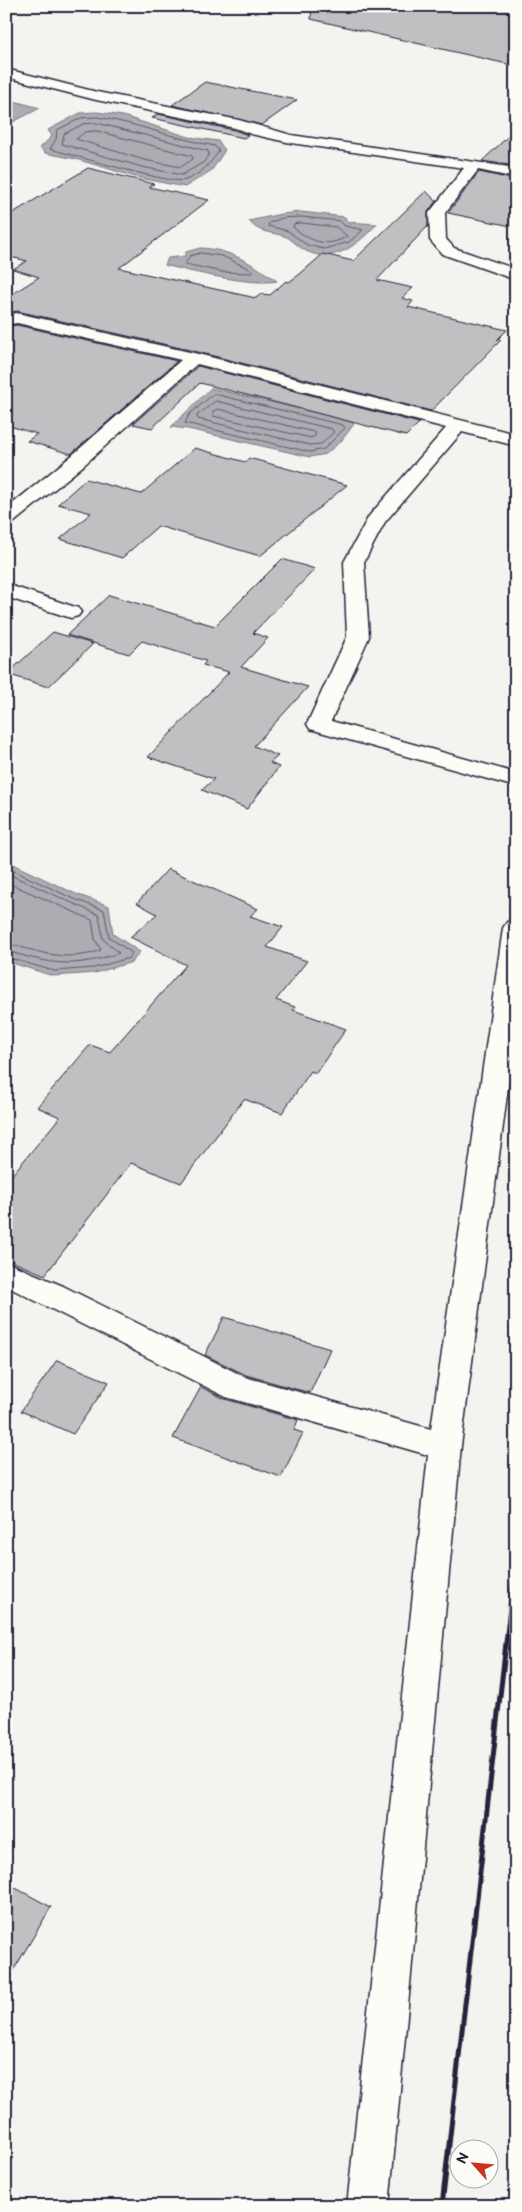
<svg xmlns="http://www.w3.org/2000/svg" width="522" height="2212" font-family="'Balsamiq Sans',sans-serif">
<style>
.water{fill:#acacb2;stroke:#757582}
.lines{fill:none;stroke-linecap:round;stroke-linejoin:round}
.shore{stroke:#59596b;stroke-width:1}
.building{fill:#c0bfc2;stroke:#22223b}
.minor-casing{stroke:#22223b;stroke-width:3}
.minor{fill:#fdfcf7;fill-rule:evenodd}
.rail{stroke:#22223b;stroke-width:5}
</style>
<rect width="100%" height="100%" fill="#f4f3ef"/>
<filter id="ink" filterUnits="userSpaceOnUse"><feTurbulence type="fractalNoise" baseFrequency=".02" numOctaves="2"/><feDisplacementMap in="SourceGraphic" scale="10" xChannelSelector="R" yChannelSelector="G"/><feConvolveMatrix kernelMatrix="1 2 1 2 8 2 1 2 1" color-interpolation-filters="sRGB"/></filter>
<g filter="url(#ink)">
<!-- water -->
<path class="water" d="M 6,99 L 40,108 L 13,122 L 6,122 Z
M 97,112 L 123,116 L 189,137 L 218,141 L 225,150 L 212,170 L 185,187 L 139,178 L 76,159 L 45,153 L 40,148 L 52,136 L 48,130 L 80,113 Z
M 301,212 L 345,217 L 347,222 L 377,224 C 359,243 335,265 306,251 C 298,247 291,238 284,236 C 271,232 258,233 249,221 L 281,214 Z
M 200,248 C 230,249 253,264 277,281 C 253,286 190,272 165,265 L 168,258 L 185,256 L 186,252 Z
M 211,388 L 351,421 L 354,424 L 342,440 L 326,454 L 310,457 L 188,429 L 171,427 Z
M 6,861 L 76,894 L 109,906 L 113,934 L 140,952 L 132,962 L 95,973 L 53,976 L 6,961 Z"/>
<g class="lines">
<!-- shore -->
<path class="shore" d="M 97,117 C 137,123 175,139 215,146 L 219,151 C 210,164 200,175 185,180 C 172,185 70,154 50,149 L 56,139 L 57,130 L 81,118 Z
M 97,123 L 208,151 L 209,154 L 204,162 L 182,175 L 142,167 L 62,144 L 64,134 L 83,124 Z
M 97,131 L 192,156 L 193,159 L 181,167 L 144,160 L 76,139 L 85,132 Z
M 302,217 L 340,221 L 345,226 L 363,230 L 349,242 L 324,249 L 307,245 L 288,231 L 268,226 L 269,223 L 282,218 Z
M 302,223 L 336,227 L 347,236 C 328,249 309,241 293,227 L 294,224 Z
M 201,253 L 222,256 L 252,270 L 253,273 L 222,272 L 185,264 L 190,256 Z
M 214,394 L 343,425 L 345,428 L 324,449 L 310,452 L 185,423 L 189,415 Z
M 216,401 L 332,429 L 334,432 L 321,444 L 310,445 L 198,419 L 197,416 Z
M 218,409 L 314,432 L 316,435 L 311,438 L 213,416 L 213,412 Z
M 6,867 L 74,899 L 104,910 L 109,937 L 132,953 L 129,958 L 94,968 L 54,971 L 6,957
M 6,873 L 99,915 L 103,939 L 119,953 C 71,969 53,964 6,951
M 6,882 L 92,920 L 95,939 L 101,950 C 68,963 39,952 6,943"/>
</g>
<!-- building -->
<path class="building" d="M 312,6 L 516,6 L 516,66 L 311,19 Z
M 205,82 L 297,100 L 262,125 L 172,105 Z
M 158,114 L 234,130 L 248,135 L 244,138 L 152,118 Z
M 516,129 L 516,166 L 482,161 Z
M 88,168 L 154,184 L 149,187 L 209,200 L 119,268 L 256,298 L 261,294 L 270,295 L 286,281 L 289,282 L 300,274 L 323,254 L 353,261 L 426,191 L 436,201 L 428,212 L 428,226 L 377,280 L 413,288 L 402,298 L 413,301 L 408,307 L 507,330 L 497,340 L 501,340 L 431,411 L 194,351 L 17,311 L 6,313 L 6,298 L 39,277 L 13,269 L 27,261 L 6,256 L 6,217 Z
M 479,172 L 516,180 L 516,227 L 448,213 Z
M 17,325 L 177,361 L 71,454 L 27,441 L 37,434 L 6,425 L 6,327 Z
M 198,366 L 419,423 L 406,436 L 200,383 L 152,428 L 133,424 Z
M 195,448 L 245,462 L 249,458 L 347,485 L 260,556 L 158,526 L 122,558 L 60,539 L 91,513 L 58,504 L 86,479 L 141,494 Z
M 282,559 L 315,569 L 253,633 L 268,638 L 241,667 L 308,687 L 254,746 L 278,756 L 270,763 L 279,767 L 247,809 L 202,790 L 214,779 L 148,757 L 229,672 L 203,665 L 206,661 L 142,641 L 129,654 L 67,635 L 109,595 L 215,626 Z
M 53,632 L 93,644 L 48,687 L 7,674 Z
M 168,869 L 258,909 L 250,916 L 283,927 L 267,947 L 307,961 L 276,1000 L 295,1007 L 293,1010 L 346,1029 L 316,1073 L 311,1071 L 282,1113 L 244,1099 L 181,1183 L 131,1163 L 45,1275 L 6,1259 L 6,1182 L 60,1117 L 37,1107 L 90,1045 L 110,1052 L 186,965 L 130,937 L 157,914 L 137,903 Z
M 224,1317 L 330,1349 L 310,1393 L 246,1375 L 205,1355 Z
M 57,1360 L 109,1382 L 73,1434 L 21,1411 Z
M 201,1387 L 225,1399 L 298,1420 L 294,1430 L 303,1433 L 281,1477 L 173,1438 Z
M 6,1883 L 51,1907 L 6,1983 Z"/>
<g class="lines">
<!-- minor casing -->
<g class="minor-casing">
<path id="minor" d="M 6,69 L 97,92 L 239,120 L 291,135 L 516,168 L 516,178 L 478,170 L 445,213 L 446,239 L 454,248 L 516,269 L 516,280 L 442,254 L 430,240 L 429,213 L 464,168 L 291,143 L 251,134 L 235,128 L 96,100 L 6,77 Z
M 17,313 L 194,353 L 516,434 L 516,446 L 462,432 L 385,522 L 364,562 L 369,637 L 331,721 L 516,773 L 516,787 L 310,729 L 307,724 L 347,637 L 344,562 L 369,516 L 446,428 L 197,364 L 84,465 L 13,523 L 6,525 L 6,509 L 70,457 L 181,360 L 17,323 L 6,325 L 6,315 Z
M 6,584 L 78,608 L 81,612 L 78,616 L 71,618 L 6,597 Z
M 516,920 L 516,1026 L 461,1446 L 389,2206 L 347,2206 L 428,1455 L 226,1397 L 6,1286 L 6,1262 L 63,1286 L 245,1377 L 431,1429 L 503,928 L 507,922 Z"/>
</g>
<!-- minor -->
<use href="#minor" class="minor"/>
<!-- rail -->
<path class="rail" d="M 442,2206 L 516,1555"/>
</g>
</g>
<!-- margin -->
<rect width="522" height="2212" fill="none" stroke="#fdfcf7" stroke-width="25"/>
<rect x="12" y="12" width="497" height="2187" fill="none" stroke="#22223b" stroke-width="2" filter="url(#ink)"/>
<!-- north arrow -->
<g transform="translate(474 2164) rotate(297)"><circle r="24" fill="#fdfcf7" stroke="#a5a5ac"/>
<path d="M0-4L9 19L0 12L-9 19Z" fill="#c8321e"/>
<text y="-8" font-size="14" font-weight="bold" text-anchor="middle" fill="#22223b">N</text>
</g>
</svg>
